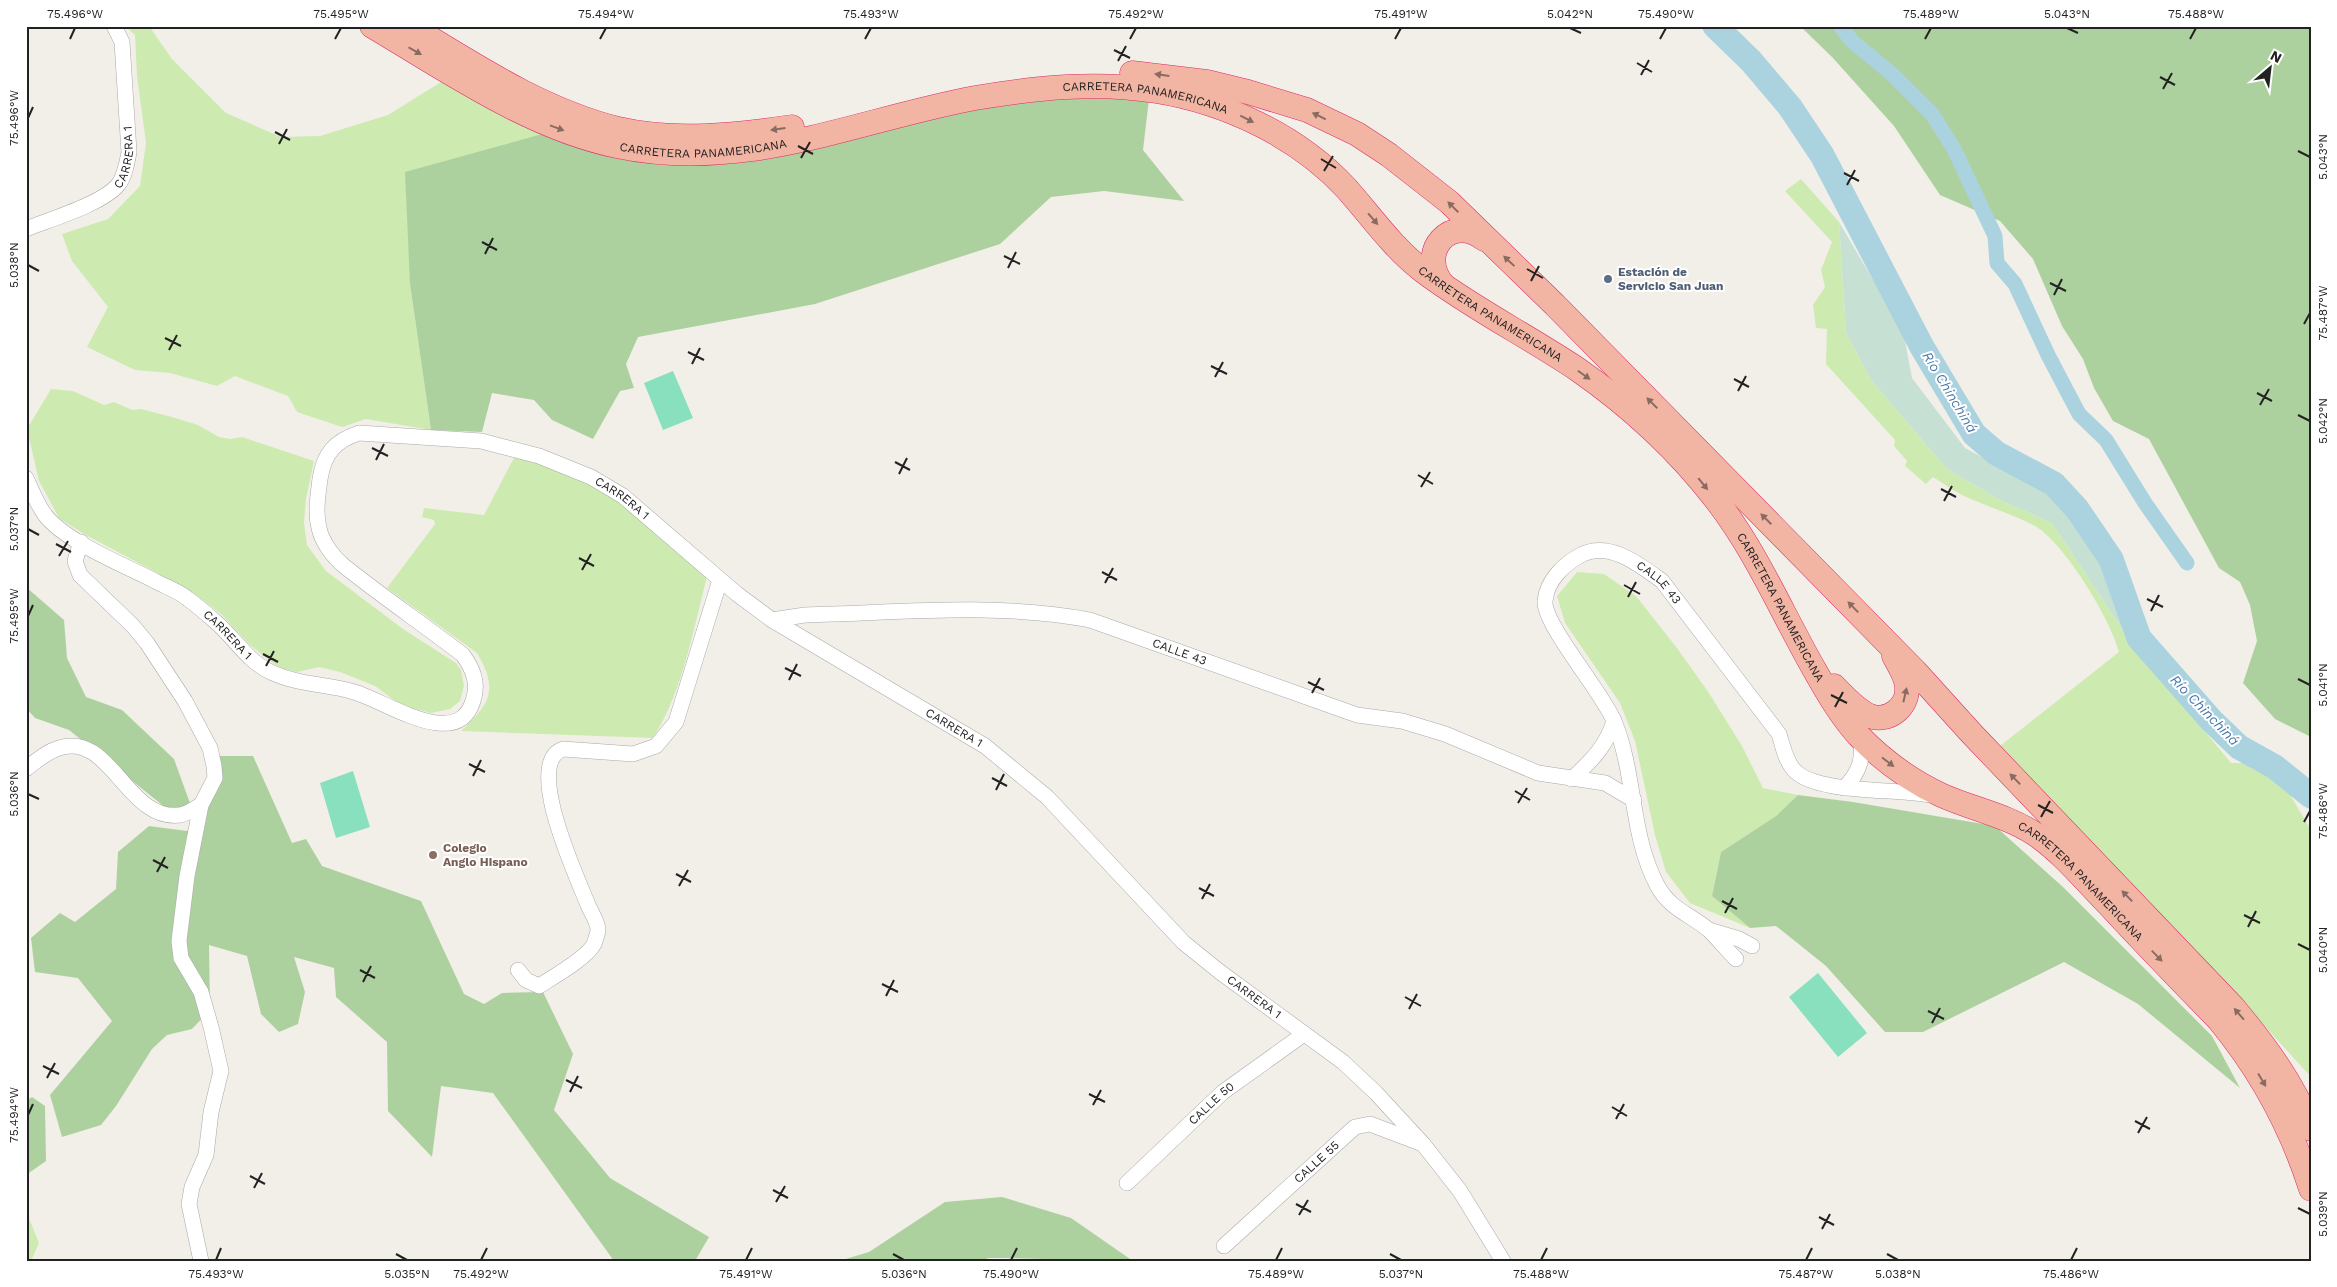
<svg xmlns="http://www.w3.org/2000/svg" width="2337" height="1287" font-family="'Work Sans',sans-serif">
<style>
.grass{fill:#cdebb0}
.forest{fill:#add19e}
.wetland{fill:#c6e0d4}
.pitch{fill:#88e0be}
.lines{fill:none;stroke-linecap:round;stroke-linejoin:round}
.canal{stroke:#aad3df;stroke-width:15}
.river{stroke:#aad3df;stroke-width:25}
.minor-casing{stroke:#a9a9a9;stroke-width:16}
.trunk-casing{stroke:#dc2a67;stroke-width:25}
.minor{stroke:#fff;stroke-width:15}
.trunk{stroke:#f2b4a3;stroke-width:24}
.oneway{fill:#8a6b62}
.ticks{fill:none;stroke:#222;stroke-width:2}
.service-dot{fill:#5c6f8a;stroke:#fff;stroke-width:2}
.education-dot{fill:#8d6e63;stroke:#fff;stroke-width:2}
.labels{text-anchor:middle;stroke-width:4;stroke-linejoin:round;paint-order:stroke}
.street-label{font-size:12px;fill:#222;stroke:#fff}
.service-label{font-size:12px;font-weight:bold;fill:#4e5e75;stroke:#fff;text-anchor:start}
.education-label{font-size:12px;font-weight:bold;fill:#785e54;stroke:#fff;text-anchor:start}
.water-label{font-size:14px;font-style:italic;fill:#4a7aab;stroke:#fff}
.neatline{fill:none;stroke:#222;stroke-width:2}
.ticks-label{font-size:12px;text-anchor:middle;fill:#222}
</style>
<rect width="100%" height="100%" fill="#f2efe9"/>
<!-- grass -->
<path class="grass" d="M 125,26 L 149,26 L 172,59 L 226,113 L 281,137 L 320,136 L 388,115 L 441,82 L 546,133 L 410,284 L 431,430 L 366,419 L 342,427 L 297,412 L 288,396 L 235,376 L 217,386 L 170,373 L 135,370 L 87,347 L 108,307 L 72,261 L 62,234 L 108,219 L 140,186 L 146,143 L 137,76 L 135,35 Z
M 1801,179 L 1839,222 L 1846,333 L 1871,380 L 1947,469 L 2002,501 L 2052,523 L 2131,642 L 2231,763 L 2249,763 L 2283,783 L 2311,830 L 2311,1077 L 2270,1032 L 2000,746 L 2119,652 C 2111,620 2063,540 2033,525 C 2010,513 1985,506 1962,495 C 1952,490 1943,483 1933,477 L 1926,484 L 1905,466 L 1907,461 L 1894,446 L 1895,440 L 1826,364 L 1827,329 L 1816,328 L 1813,305 L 1825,287 L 1821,270 L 1832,242 L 1785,191 Z
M 51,389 L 73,391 L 104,405 L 114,402 L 132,410 L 141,409 L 172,417 L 198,425 L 219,437 L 230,439 L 242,437 L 314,461 L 306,499 L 304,523 L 307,545 L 326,571 L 403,629 L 456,663 L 461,670 L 464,686 L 460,701 L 450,709 L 431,713 L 401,705 L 375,686 L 340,672 L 319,667 L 297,672 L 284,669 L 271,662 L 250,645 L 221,614 L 191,591 L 84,534 L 59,518 L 39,481 L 27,429 Z
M 515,456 C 551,464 590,479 620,501 C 651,524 679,552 707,577 C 693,630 683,691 653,738 L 461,731 C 490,704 499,690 477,653 L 387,588 L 435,524 L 434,520 L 422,517 L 424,508 L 484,515 Z
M 1577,572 L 1604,574 L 1636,596 L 1677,648 L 1709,693 L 1742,746 L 1763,788 L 1798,795 L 1776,816 L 1721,852 L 1712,896 L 1750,928 L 1690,903 L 1666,872 L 1655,835 L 1635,741 L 1620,703 L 1565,623 L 1557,596 Z
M 26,1211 L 39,1243 L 31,1261 L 26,1261 Z"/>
<!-- forest -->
<path class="forest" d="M 1800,26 L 2311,26 L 2311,737 L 2275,719 L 2243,683 L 2257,641 L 2250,605 L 2240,582 L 2219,568 L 2149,439 L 2113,421 L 2094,388 L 2083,359 L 2062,326 L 2033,259 L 2000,221 L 1940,195 L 1894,126 L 1832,57 Z
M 1096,96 L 1149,99 L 1143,150 L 1184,201 L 1104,191 L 1051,197 L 1000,244 L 815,304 L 638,337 L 626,364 L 634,388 L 620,391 L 593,439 L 552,420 L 534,400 L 492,393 L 482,432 L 431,430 L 410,284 L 405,172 L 546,133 L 614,155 L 1043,98 Z
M 26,587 L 64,620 L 67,658 L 86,697 L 122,710 L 174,759 L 191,806 L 166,808 L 69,730 L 35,718 L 26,708 Z
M 215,756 L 253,756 L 292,843 L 306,839 L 322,866 L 421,901 L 464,994 L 484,1004 L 502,993 L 543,992 L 573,1054 L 554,1110 L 610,1178 L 709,1237 L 695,1261 L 614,1261 L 493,1093 L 441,1086 L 432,1157 L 388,1111 L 387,1042 L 336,997 L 334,968 L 294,957 L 305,992 L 298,1024 L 279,1032 L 261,1014 L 247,956 L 209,945 L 210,1010 L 192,1029 L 167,1035 L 152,1049 L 116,1106 L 101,1125 L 62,1137 L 50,1095 L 112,1021 L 78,978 L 35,972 L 31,938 L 60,913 L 75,922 L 116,889 L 118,852 L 149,826 L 187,831 L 203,811 Z
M 1798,795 L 1853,802 L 1995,826 L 2063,887 L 2212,1036 L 2240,1088 L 2138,1004 L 2064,962 L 1923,1032 L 1885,1032 L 1826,966 L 1776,926 L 1750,928 L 1712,896 L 1721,852 L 1776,816 Z
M 32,1097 L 45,1106 L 46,1161 L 26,1175 L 26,1101 Z
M 1002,1197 L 1071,1218 L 1133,1261 C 1084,1261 1036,1258 988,1258 L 983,1261 L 839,1261 L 869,1252 L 945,1202 Z"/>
<!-- wetland -->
<path class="wetland" d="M 1839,222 L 1903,331 L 1912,378 L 1965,448 L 2051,495 L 2093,547 L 2131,642 L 2052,523 L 2002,501 L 1947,469 L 1871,380 L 1846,333 Z"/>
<!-- pitch -->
<path class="pitch" d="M 673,371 L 693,418 L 663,430 L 644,383 Z
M 353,771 L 370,827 L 336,838 L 320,783 Z
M 1818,973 L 1867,1033 L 1838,1057 L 1789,997 Z"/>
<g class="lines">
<!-- canal -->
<path class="canal" d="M 1840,26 L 1853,42 L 1892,74 L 1932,114 L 1954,149 L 1995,236 L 1997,263 L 2015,284 L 2048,355 L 2079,414 L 2106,440 L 2145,503 L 2187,563"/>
<!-- river -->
<path class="river" d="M 1715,26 L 1751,61 L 1790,107 L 1822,155 L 1922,347 L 1974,434 L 1996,453 L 2054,484 L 2077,509 L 2111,559 L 2139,638 L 2211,720 L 2239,747 L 2275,767 L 2311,796"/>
<!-- minor casing -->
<g class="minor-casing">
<g id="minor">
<path id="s1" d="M 26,229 C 51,219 102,204 118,185 C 125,176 127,163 129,152 L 122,42 L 114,26"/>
<path id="s2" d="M 26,478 C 32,491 37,504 45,515 C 66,542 124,565 155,581 C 166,587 179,591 188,599 C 198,606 208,615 217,623 C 236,640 249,663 273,673 C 299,685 327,684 354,692 C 386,701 457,752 473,701 C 479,683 473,669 463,655 C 424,625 383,597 344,566 C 333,557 322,542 319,528 C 315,512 318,495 320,479 C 324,453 335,441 359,433 L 481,441 L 539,456 L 591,477 L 623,496 L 737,594 L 772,620 L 985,746 L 1047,797 L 1184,943 L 1220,972 L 1343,1062 L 1376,1093 L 1423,1144 L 1460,1191 L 1503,1261"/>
<path d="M 81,542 L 75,561 L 80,575 L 133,626 L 147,643 L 185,701 L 210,748 L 214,766 L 215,778 L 201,805 L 187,876 L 179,941 L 181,958 L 201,992 L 211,1027 L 221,1071 L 211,1112 L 206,1155 L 192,1187 L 189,1204 L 201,1261"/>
<path id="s3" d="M 772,620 L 805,615 C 900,613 997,602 1090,620 L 1357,715 L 1402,721 L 1445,734 L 1538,773 L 1605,783 L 1634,800"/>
<path d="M 26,769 C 36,761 46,752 59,748 C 111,731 127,822 180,815 C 187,814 195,808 201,805"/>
<path d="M 1572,779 C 1591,761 1606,747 1614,721"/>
<path d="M 1844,788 C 1860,772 1864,758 1860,737"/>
<path d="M 1709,930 L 1739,939 L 1752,946"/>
<path id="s4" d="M 1736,959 C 1727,950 1719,940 1710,931 C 1692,915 1670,910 1657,885 C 1630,834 1636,774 1614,721 C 1603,693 1543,624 1545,601 C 1547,580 1564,564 1581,555 C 1609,540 1640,565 1662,581 L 1779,734 C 1783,746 1785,760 1794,770 C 1816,794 1894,788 1929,795"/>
<path d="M 518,970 L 526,980 L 539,986 C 553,977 587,958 594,944 C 595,941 598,933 598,930 C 598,922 591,912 588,905 C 578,879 523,763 563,749 L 633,754 L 656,746 L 676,722 L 720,580"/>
<path id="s5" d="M 1127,1183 L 1223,1092 L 1304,1034"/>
<path id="s6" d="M 1224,1246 L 1355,1127 L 1370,1124 L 1420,1143"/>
</g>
</g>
<!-- trunk casing -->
<g class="trunk-casing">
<g id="trunk">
<path id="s7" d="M 372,26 C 448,71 530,128 617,146 C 745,173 853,121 975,98 C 1034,88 1097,81 1156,91 C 1225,102 1298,136 1346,188 C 1371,216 1393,248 1423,271 C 1472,308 1526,335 1577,369 C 1630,406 1678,450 1717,501 C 1757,553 1782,613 1814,669 C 1827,692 1840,715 1858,735 C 1882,760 1909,780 1941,795 C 1972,809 2006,815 2035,834 C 2063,853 2085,881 2109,905 C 2145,944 2182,982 2219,1020 C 2261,1071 2291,1126 2311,1189"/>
<path d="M 410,26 C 476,66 542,110 618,129 C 674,142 736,135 792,127"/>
<path d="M 1132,73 L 1207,82 L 1248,92 L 1307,110 L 1357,134 L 1389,155 L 1449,202 L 1555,305 L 1915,671 L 1972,734 L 2233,1007 C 2264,1044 2294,1084 2311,1129"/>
<path d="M 1443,285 C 1416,252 1451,213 1484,239"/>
<path d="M 1834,686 C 1844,696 1856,710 1870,716 C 1888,723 1908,707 1907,688 C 1907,677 1899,666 1894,656"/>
</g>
</g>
<!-- minor -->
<use href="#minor" class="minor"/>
<!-- trunk -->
<use href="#trunk" class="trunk"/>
</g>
<!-- one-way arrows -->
<defs><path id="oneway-solid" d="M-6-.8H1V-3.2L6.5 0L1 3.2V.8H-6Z" transform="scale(1.25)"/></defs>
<g class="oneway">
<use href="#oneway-solid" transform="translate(415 51) rotate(30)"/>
<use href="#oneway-solid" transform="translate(1162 75) rotate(-172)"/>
<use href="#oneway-solid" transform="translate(1319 116) rotate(-154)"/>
<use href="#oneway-solid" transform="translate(1247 119) rotate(27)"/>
<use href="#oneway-solid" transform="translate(557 128) rotate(20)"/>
<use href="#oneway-solid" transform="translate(778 129) rotate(172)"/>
<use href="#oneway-solid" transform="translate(1453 207) rotate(-135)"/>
<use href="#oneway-solid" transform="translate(1373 219) rotate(49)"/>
<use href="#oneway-solid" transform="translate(1509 261) rotate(-137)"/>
<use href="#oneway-solid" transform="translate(1584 375) rotate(35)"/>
<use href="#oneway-solid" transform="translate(1652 403) rotate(-135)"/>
<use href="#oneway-solid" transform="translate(1703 484) rotate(51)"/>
<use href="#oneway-solid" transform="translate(1766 519) rotate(-135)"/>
<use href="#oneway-solid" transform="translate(1853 607) rotate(-134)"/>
<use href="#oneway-solid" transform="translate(1905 695) rotate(-77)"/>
<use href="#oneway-solid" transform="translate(1888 762) rotate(37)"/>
<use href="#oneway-solid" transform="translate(2015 779) rotate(-134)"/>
<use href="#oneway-solid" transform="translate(2127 896) rotate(-134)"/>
<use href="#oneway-solid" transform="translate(2157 956) rotate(46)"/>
<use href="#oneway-solid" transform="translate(2239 1014) rotate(-131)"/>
<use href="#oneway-solid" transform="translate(2262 1080) rotate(59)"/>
</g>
<!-- ticks -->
<path class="ticks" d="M 1570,28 L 1581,33M 2067,28 L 2078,33M 70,39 L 75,28M 335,39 L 341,28M 600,39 L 606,28M 865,39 L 871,28M 1130,39 L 1136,28M 1395,39 L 1401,28M 1660,39 L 1666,28M 1925,39 L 1931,28M 2190,39 L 2196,28M 1114,50 L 1130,58M 1118,61 L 1126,46M 1637,63 L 1652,72M 1641,75 L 1649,60M 2160,77 L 2175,85M 2163,89 L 2172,73M 28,118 L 33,107M 275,132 L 290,140M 279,144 L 287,129M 798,146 L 813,154M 2298,151 L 2310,157M 801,158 L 810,142M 1321,159 L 1336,168M 1324,171 L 1333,156M 1844,173 L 1859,181M 1847,185 L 1855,170M 482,242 L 497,250M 485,254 L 493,238M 1004,256 L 1020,264M 28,265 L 39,271M 1008,268 L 1016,252M 1527,269 L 1543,278M 1531,281 L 1539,266M 2050,283 L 2066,291M 2054,295 L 2062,279M 2304,324 L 2310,313M 165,338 L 181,346M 169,350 L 177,335M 688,352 L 704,360M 692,364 L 700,348M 1211,366 L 1227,374M 1215,377 L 1223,362M 1734,379 L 1749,387M 1738,391 L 1746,376M 2257,393 L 2272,401M 2260,405 L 2269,389M 2298,415 L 2310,421M 372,448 L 388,456M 376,460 L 384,444M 895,462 L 910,470M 899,474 L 907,458M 1418,475 L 1433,484M 1421,487 L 1430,472M 1941,489 L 1956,497M 1944,501 L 1952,486M 28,529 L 39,535M 56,544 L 71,552M 59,556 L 68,541M 579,558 L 594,566M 582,570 L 591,554M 1102,572 L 1117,580M 1105,583 L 1113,568M 1624,585 L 1640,594M 1628,597 L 1636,582M 2147,599 L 2163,607M 2151,611 L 2159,595M 28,616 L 33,605M 263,654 L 278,662M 266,666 L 274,651M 785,668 L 801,676M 2298,679 L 2310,685M 789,680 L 797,664M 1308,682 L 1324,690M 1312,693 L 1320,678M 1831,695 L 1847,703M 1835,707 L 1843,692M 469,764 L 485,772M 473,776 L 481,760M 992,778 L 1007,786M 996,790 L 1004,774M 1515,791 L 1530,800M 28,794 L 39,799M 1518,803 L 1527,788M 2038,805 L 2053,813M 2041,817 L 2050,801M 2304,822 L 2310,811M 153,860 L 168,868M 157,872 L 165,857M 676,874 L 691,882M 679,886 L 688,870M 1199,888 L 1214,896M 1202,899 L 1210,884M 1722,901 L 1737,909M 1725,913 L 1733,898M 2244,915 L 2260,923M 2248,927 L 2256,911M 2298,944 L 2310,950M 360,970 L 375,978M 363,982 L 371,966M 882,984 L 898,992M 886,996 L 894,980M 1405,997 L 1421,1006M 1409,1009 L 1417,994M 1928,1011 L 1944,1019M 1932,1023 L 1940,1008M 43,1066 L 59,1074M 47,1078 L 55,1063M 566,1080 L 582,1088M 570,1092 L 578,1076M 1089,1094 L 1105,1102M 1093,1105 L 1101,1090M 1612,1107 L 1627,1116M 28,1115 L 33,1104M 1616,1119 L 1624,1104M 2135,1121 L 2150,1129M 2138,1133 L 2147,1117M 250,1176 L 265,1184M 254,1188 L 262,1173M 773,1190 L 788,1198M 776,1202 L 785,1186M 1296,1204 L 1311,1212M 2298,1208 L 2310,1214M 1299,1215 L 1308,1200M 1819,1217 L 1834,1225M 1822,1229 L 1830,1214M 396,1254 L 407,1260M 893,1254 L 904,1260M 1390,1254 L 1401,1260M 1887,1254 L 1898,1260M 216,1260 L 221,1248M 481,1260 L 487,1248M 746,1260 L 752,1248M 1011,1260 L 1017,1248M 1276,1260 L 1282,1248M 1541,1260 L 1547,1248M 1806,1260 L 1812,1248M 2071,1260 L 2077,1248"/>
<!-- markers -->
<circle class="service-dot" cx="1608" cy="279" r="5"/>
<circle class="education-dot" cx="433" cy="855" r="5"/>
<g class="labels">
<!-- street labels -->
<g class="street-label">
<text dy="4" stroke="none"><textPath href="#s7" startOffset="811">CARRETERA PANAMERICANA</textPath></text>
<text dy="4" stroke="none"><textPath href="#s7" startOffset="361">CARRETERA PANAMERICANA</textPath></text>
<text dy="4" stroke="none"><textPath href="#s1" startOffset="132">CARRERA 1</textPath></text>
<text dy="4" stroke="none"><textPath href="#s7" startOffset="1231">CARRETERA PANAMERICANA</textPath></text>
<text dy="4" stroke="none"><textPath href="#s2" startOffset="1174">CARRERA 1</textPath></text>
<text dy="4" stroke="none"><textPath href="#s4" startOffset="568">CALLE 43</textPath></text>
<text dy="4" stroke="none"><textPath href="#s7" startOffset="1651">CARRETERA PANAMERICANA</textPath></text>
<text dy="4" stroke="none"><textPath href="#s2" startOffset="262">CARRERA 1</textPath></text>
<text dy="4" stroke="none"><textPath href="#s3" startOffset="414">CALLE 43</textPath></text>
<text dy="4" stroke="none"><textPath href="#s2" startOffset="1579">CARRERA 1</textPath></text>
<text dy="4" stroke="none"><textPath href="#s7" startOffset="2071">CARRETERA PANAMERICANA</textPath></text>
<text dy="4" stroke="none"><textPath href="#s2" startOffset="1984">CARRERA 1</textPath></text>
<text dy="4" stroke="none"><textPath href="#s5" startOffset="116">CALLE 50</textPath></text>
<text dy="4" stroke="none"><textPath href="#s6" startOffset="125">CALLE 55</textPath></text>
</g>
<!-- service labels -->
<g class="service-label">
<text x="1618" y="276">Estación de<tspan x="1618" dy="14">Servicio San Juan</tspan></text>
</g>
<!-- education labels -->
<g class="education-label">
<text x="443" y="852">Colegio<tspan x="443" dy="14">Anglo Hispano</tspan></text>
</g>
<!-- water labels -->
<g class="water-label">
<text transform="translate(1950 392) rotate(59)" y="5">Río Chinchiná</text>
<text transform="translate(2205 710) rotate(46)" y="5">Río Chinchiná</text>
</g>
</g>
<!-- border -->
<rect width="2337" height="1287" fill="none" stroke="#ffffff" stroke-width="55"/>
<!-- north arrow -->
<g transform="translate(2270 68) rotate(28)" stroke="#ffffff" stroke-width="4" paint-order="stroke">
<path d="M0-4L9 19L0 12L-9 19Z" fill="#222222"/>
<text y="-8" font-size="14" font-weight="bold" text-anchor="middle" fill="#222222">N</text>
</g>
<rect x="28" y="28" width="2282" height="1232" class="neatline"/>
<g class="ticks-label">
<text x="75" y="18">75.496°W</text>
<text x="341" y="18">75.495°W</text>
<text x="606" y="18">75.494°W</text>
<text x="871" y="18">75.493°W</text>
<text x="1136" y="18">75.492°W</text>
<text x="1401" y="18">75.491°W</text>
<text x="1570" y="18">5.042°N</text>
<text x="1666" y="18">75.490°W</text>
<text x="1931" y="18">75.489°W</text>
<text x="2067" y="18">5.043°N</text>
<text x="2196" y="18">75.488°W</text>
<text transform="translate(14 118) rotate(-90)" y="4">75.496°W</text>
<text transform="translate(2323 157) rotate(-90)" y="4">5.043°N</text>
<text transform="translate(14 265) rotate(-90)" y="4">5.038°N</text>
<text transform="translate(2323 313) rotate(-90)" y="4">75.487°W</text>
<text transform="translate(2323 421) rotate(-90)" y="4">5.042°N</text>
<text transform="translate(14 529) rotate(-90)" y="4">5.037°N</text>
<text transform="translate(14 616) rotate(-90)" y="4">75.495°W</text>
<text transform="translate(2323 685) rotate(-90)" y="4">5.041°N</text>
<text transform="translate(14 794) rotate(-90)" y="4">5.036°N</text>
<text transform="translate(2323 811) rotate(-90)" y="4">75.486°W</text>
<text transform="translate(2323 950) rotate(-90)" y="4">5.040°N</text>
<text transform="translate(14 1115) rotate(-90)" y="4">75.494°W</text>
<text transform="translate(2323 1214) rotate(-90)" y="4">5.039°N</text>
<text x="216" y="1278">75.493°W</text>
<text x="407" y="1278">5.035°N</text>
<text x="481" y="1278">75.492°W</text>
<text x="746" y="1278">75.491°W</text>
<text x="904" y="1278">5.036°N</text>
<text x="1011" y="1278">75.490°W</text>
<text x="1276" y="1278">75.489°W</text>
<text x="1401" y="1278">5.037°N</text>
<text x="1541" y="1278">75.488°W</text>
<text x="1806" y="1278">75.487°W</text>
<text x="1898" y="1278">5.038°N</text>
<text x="2071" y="1278">75.486°W</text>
</g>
</svg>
